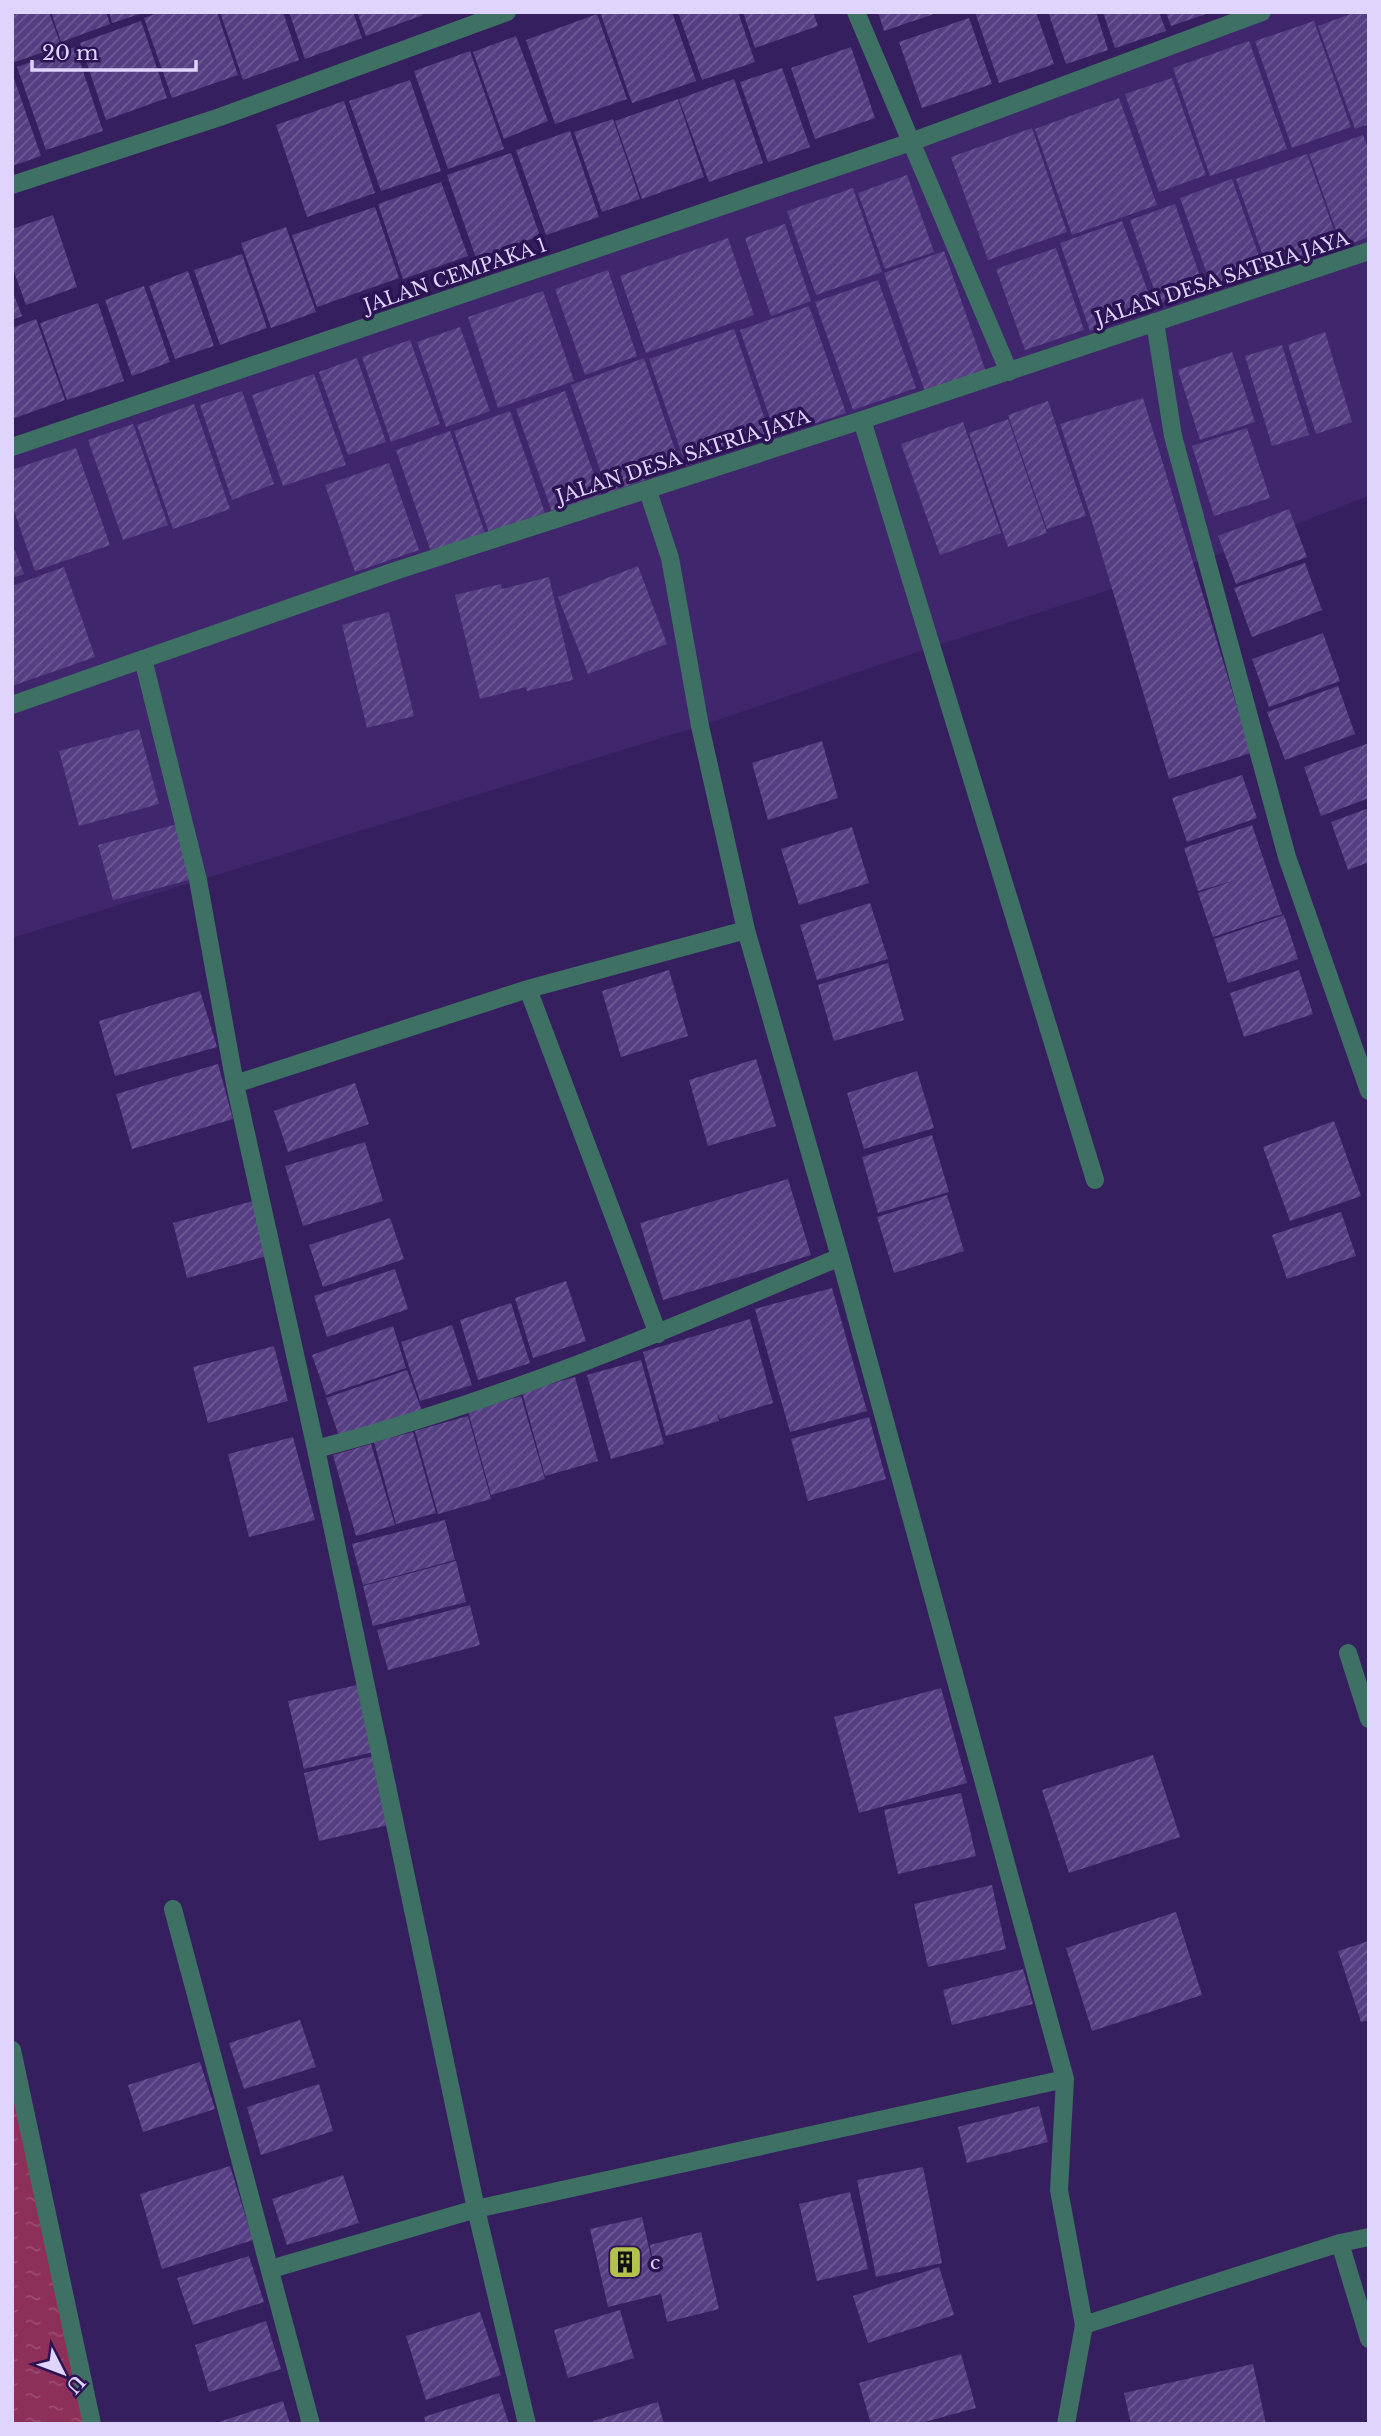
<svg xmlns="http://www.w3.org/2000/svg" width="1381" height="2436" font-family="'Libre Baskerville',serif">
<style>
.built{fill:#40266d}
.water{fill:url(#water-ripples);stroke:#a5618a;stroke-width:2}
.building{fill:url(#building-hatch)}
.lines{fill:none;stroke-linecap:round;stroke-linejoin:round}
.service{stroke:#3e7164;stroke-width:18}
.minor{stroke:#3e7164;stroke-width:18}
.tertiary{stroke:#3e7164;stroke-width:18}
.labels{text-anchor:middle;stroke-width:7;stroke-linejoin:round;paint-order:stroke}
.street-label{font-size:19px;fill:#ded4fc;stroke:#2c1353}
.poi-label{font-size:19px;fill:#ded4fc;stroke:#2c1353;text-anchor:start}
</style>
<defs>
<pattern id="water-ripples" width="26" height="14" patternUnits="userSpaceOnUse" patternTransform="scale(1.75)"><rect width="26" height="14" fill="#8c3059"/><path d="M2 4q2-2 4 0t4 0M15 11q2-2 4 0t4 0" fill="none" stroke="#9c4d72"/></pattern>
<pattern id="building-hatch" width="6" height="6" patternUnits="userSpaceOnUse" patternTransform="scale(1.75)"><rect width="6" height="6" fill="#553f82"/><path d="M-1 1l2-2M0 6l6-6M5 7l2-2" fill="none" stroke="#6d5a95"/></pattern>
</defs>
<rect width="100%" height="100%" fill="#361f5f"/>
<!-- built -->
<path class="built" d="M 1262,12 L 1369,12 L 1369,496 L 1206,559 L 932,647 L 700,726 L 12,938 L 12,447 Z"/>
<!-- water -->
<path class="water" d="M 12,2050 L 92,2424 L 12,2424 Z"/>
<!-- building -->
<path class="building" d="M 12,12 L 49,12 L 61,46 L 12,63 Z
M 51,12 L 106,12 L 110,24 L 61,42 Z
M 109,12 L 143,12 L 143,13 L 112,23 Z
M 160,12 L 217,12 L 238,75 L 172,98 L 144,18 Z
M 220,12 L 283,12 L 299,60 L 243,80 Z
M 289,12 L 353,12 L 362,38 L 305,59 Z
M 357,12 L 422,12 L 423,15 L 366,36 Z
M 600,12 L 672,12 L 696,81 L 632,103 Z
M 678,12 L 738,12 L 755,62 L 702,80 Z
M 743,12 L 813,12 L 818,26 L 755,48 Z
M 878,12 L 937,12 L 937,13 L 884,31 Z
M 975,12 L 1036,12 L 1054,64 L 999,83 Z
M 1048,12 L 1096,12 L 1108,50 L 1066,64 Z
M 1103,12 L 1159,12 L 1166,31 L 1115,48 Z
M 1166,12 L 1209,12 L 1209,13 L 1171,26 Z
M 1356,12 L 1369,12 L 1369,124 L 1355,129 L 1318,26 Z
M 597,14 L 627,99 L 555,124 L 526,40 Z
M 969,18 L 992,84 L 922,108 L 899,42 Z
M 141,21 L 167,98 L 106,120 L 80,43 Z
M 1314,21 L 1351,127 L 1292,148 L 1255,41 Z
M 516,36 L 548,121 L 504,139 L 473,52 Z
M 1249,41 L 1287,149 L 1210,176 L 1173,68 Z
M 75,47 L 103,131 L 46,150 L 17,67 Z
M 851,47 L 875,118 L 815,139 L 791,68 Z
M 470,51 L 504,149 L 448,169 L 414,71 Z
M 782,68 L 810,147 L 768,162 L 740,82 Z
M 12,73 L 41,156 L 12,166 Z
M 1172,78 L 1206,175 L 1159,192 L 1125,94 Z
M 734,79 L 763,163 L 709,182 L 679,99 Z
M 410,80 L 441,171 L 381,191 L 349,101 Z
M 1119,98 L 1157,205 L 1072,235 L 1035,129 Z
M 678,99 L 704,177 L 642,199 L 615,121 Z
M 344,101 L 375,193 L 307,217 L 276,125 Z
M 613,119 L 640,199 L 602,212 L 574,132 Z
M 1032,128 L 1067,232 L 988,260 L 951,157 Z
M 570,131 L 599,217 L 546,235 L 516,150 Z
M 1363,135 L 1369,150 L 1369,237 L 1342,247 L 1309,154 Z
M 511,153 L 540,236 L 476,258 L 447,175 Z
M 1307,154 L 1340,247 L 1269,273 L 1236,179 Z
M 907,175 L 934,252 L 885,269 L 858,193 Z
M 1232,179 L 1264,270 L 1212,288 L 1180,198 Z
M 441,182 L 468,256 L 403,279 L 378,204 Z
M 853,188 L 882,272 L 816,295 L 787,211 Z
M 1175,204 L 1204,288 L 1159,304 L 1130,220 Z
M 375,207 L 399,278 L 317,307 L 292,235 Z
M 53,215 L 77,287 L 26,305 L 12,266 L 12,229 Z
M 1122,221 L 1154,308 L 1090,331 L 1060,243 Z
M 785,224 L 811,301 L 771,316 L 745,238 Z
M 286,227 L 316,312 L 271,328 L 241,243 Z
M 728,238 L 754,315 L 646,353 L 620,276 Z
M 1056,248 L 1084,330 L 1025,350 L 996,269 Z
M 944,251 L 986,372 L 925,392 L 884,273 Z
M 242,254 L 267,328 L 220,345 L 194,270 Z
M 608,270 L 637,356 L 585,375 L 555,289 Z
M 188,271 L 214,346 L 175,359 L 149,286 Z
M 878,280 L 916,388 L 853,410 L 815,302 Z
M 144,286 L 170,362 L 132,376 L 105,300 Z
M 12,290 L 22,316 L 12,320 Z
M 543,291 L 574,381 L 498,408 L 468,317 Z
M 98,303 L 124,381 L 67,400 L 40,323 Z
M 809,306 L 846,413 L 776,436 L 740,330 Z
M 36,319 L 65,400 L 12,419 L 12,328 Z
M 460,327 L 490,411 L 446,427 L 417,342 Z
M 734,329 L 771,437 L 686,466 L 649,359 Z
M 1325,332 L 1352,422 L 1316,434 L 1288,345 Z
M 410,340 L 440,424 L 391,442 L 362,357 Z
M 1282,345 L 1309,435 L 1272,446 L 1245,356 Z
M 1232,352 L 1255,422 L 1200,440 L 1178,370 Z
M 357,358 L 386,442 L 348,455 L 319,372 Z
M 644,358 L 681,467 L 608,493 L 571,385 Z
M 314,374 L 346,465 L 283,486 L 252,395 Z
M 242,391 L 274,484 L 232,500 L 200,405 Z
M 565,391 L 601,495 L 552,512 L 516,409 Z
M 1143,398 L 1251,753 L 1169,779 L 1090,515 L 1060,424 Z
M 1048,401 L 1086,516 L 1047,529 L 1008,415 Z
M 194,404 L 230,509 L 173,529 L 137,425 Z
M 510,411 L 545,513 L 489,533 L 454,431 Z
M 1008,419 L 1047,533 L 1008,547 L 969,433 Z
M 963,422 L 1001,533 L 940,555 L 901,444 Z
M 133,424 L 168,525 L 123,540 L 88,440 Z
M 1247,428 L 1270,498 L 1214,516 L 1192,446 Z
M 450,431 L 485,533 L 431,552 L 396,450 Z
M 76,448 L 110,545 L 35,571 L 12,505 L 12,470 Z
M 389,463 L 419,550 L 355,572 L 325,485 Z
M 1289,509 L 1307,557 L 1236,584 L 1218,536 Z
M 12,543 L 24,574 L 12,578 Z
M 1305,563 L 1322,610 L 1252,637 L 1234,588 Z
M 638,566 L 667,644 L 588,674 L 558,597 Z
M 64,567 L 95,657 L 12,686 L 12,586 Z
M 549,577 L 573,680 L 527,691 L 526,687 L 480,699 L 455,595 L 501,584 L 502,589 Z
M 389,612 L 414,716 L 367,728 L 342,625 Z
M 1323,633 L 1340,681 L 1269,707 L 1252,659 Z
M 1338,686 L 1355,734 L 1285,760 L 1267,712 Z
M 139,729 L 159,804 L 79,826 L 59,751 Z
M 822,741 L 838,798 L 768,820 L 752,763 Z
M 1369,743 L 1369,798 L 1321,816 L 1304,767 Z
M 1242,775 L 1257,818 L 1187,842 L 1172,798 Z
M 1369,808 L 1369,862 L 1348,870 L 1331,822 Z
M 178,824 L 193,879 L 113,900 L 98,845 Z
M 1252,825 L 1282,914 L 1213,937 L 1198,893 L 1236,880 L 1198,891 L 1184,848 Z
M 852,827 L 869,883 L 799,905 L 781,849 Z
M 870,903 L 888,959 L 817,980 L 800,925 Z
M 1284,915 L 1298,959 L 1228,983 L 1214,939 Z
M 888,963 L 904,1020 L 834,1041 L 818,985 Z
M 669,970 L 688,1036 L 621,1057 L 602,991 Z
M 1299,970 L 1313,1014 L 1244,1037 L 1230,993 Z
M 200,991 L 217,1047 L 115,1076 L 99,1021 Z
M 756,1059 L 776,1126 L 708,1146 L 689,1080 Z
M 218,1064 L 233,1119 L 132,1149 L 116,1094 Z
M 917,1071 L 934,1128 L 864,1149 L 847,1093 Z
M 355,1083 L 369,1124 L 288,1152 L 274,1111 Z
M 1334,1121 L 1361,1196 L 1290,1221 L 1263,1147 Z
M 932,1135 L 949,1192 L 878,1213 L 862,1157 Z
M 365,1142 L 383,1201 L 303,1226 L 285,1166 Z
M 788,1179 L 811,1255 L 663,1300 L 640,1223 Z
M 947,1195 L 964,1251 L 894,1273 L 877,1217 Z
M 253,1201 L 267,1256 L 187,1278 L 173,1223 Z
M 1341,1212 L 1356,1256 L 1287,1279 L 1272,1235 Z
M 390,1218 L 404,1259 L 323,1287 L 309,1245 Z
M 395,1269 L 408,1309 L 327,1337 L 314,1296 Z
M 566,1281 L 586,1341 L 533,1358 L 515,1298 Z
M 832,1288 L 867,1411 L 790,1432 L 755,1309 Z
M 511,1303 L 530,1363 L 478,1380 L 460,1320 Z
M 750,1319 L 773,1403 L 720,1419 L 717,1412 L 719,1421 L 666,1436 L 643,1352 Z
M 452,1325 L 472,1385 L 420,1401 L 401,1342 Z
M 393,1326 L 406,1368 L 326,1395 L 312,1355 Z
M 274,1346 L 288,1401 L 208,1423 L 193,1367 Z
M 641,1360 L 664,1444 L 611,1459 L 587,1375 Z
M 407,1370 L 422,1411 L 340,1439 L 326,1398 Z
M 575,1377 L 598,1461 L 545,1476 L 522,1392 Z
M 521,1396 L 545,1479 L 491,1495 L 468,1411 Z
M 468,1416 L 491,1499 L 438,1514 L 415,1431 Z
M 869,1417 L 886,1479 L 808,1501 L 791,1439 Z
M 413,1432 L 436,1513 L 396,1524 L 374,1442 Z
M 293,1437 L 315,1520 L 249,1537 L 228,1454 Z
M 371,1444 L 395,1525 L 356,1536 L 333,1455 Z
M 445,1520 L 455,1560 L 363,1585 L 352,1544 Z
M 456,1561 L 466,1602 L 373,1626 L 363,1586 Z
M 470,1605 L 480,1645 L 388,1670 L 377,1630 Z
M 357,1685 L 373,1752 L 304,1769 L 288,1701 Z
M 941,1688 L 967,1783 L 859,1813 L 834,1717 Z
M 1153,1755 L 1180,1837 L 1069,1873 L 1042,1790 Z
M 373,1756 L 389,1825 L 319,1841 L 304,1773 Z
M 961,1793 L 976,1856 L 898,1874 L 884,1810 Z
M 992,1885 L 1006,1949 L 928,1967 L 914,1904 Z
M 1176,1912 L 1202,1995 L 1092,2031 L 1066,1948 Z
M 1369,1941 L 1369,2020 L 1361,2022 L 1338,1951 Z
M 1023,1969 L 1033,2004 L 952,2025 L 943,1990 Z
M 300,2020 L 316,2067 L 244,2089 L 229,2043 Z
M 200,2062 L 215,2109 L 143,2132 L 128,2085 Z
M 319,2084 L 333,2131 L 261,2155 L 247,2107 Z
M 1039,2106 L 1048,2142 L 967,2163 L 958,2127 Z
M 230,2166 L 253,2240 L 162,2269 L 140,2194 Z
M 923,2167 L 942,2263 L 876,2277 L 857,2180 Z
M 343,2175 L 359,2223 L 287,2245 L 272,2199 Z
M 850,2192 L 868,2269 L 817,2281 L 799,2204 Z
M 642,2217 L 656,2279 L 650,2245 L 701,2232 L 719,2309 L 667,2322 L 661,2294 L 608,2307 L 590,2229 Z
M 249,2256 L 264,2302 L 193,2325 L 177,2278 Z
M 939,2267 L 954,2315 L 868,2343 L 853,2296 Z
M 620,2310 L 634,2358 L 568,2378 L 554,2330 Z
M 480,2312 L 501,2375 L 426,2400 L 406,2336 Z
M 266,2321 L 281,2369 L 209,2392 L 195,2345 Z
M 961,2354 L 976,2408 L 917,2424 L 871,2424 L 859,2383 Z
M 1253,2364 L 1266,2424 L 1131,2424 L 1124,2393 Z
M 499,2393 L 509,2424 L 426,2424 L 424,2417 Z
M 283,2401 L 290,2424 L 216,2424 L 216,2423 Z
M 658,2402 L 664,2424 L 594,2424 L 593,2421 Z"/>
<g class="lines">
<!-- service -->
<path class="service" d="M 12,2050 L 92,2424"/>
<!-- minor -->
<path class="minor" d="M 856,12 L 1009,372
M 12,185 L 220,117 L 507,12
M 1155,322 L 1173,436 L 1287,857 L 1369,1091
M 862,420 L 1095,1180
M 12,447 L 911,142 L 1262,12
M 648,491 L 670,558 L 700,726 L 746,930 L 840,1257 L 1065,2079 L 1059,2190 L 1084,2325 L 1066,2424
M 143,659 L 198,880 L 235,1084 L 316,1449 L 476,2209 L 527,2424
M 528,989 L 658,1334
M 235,1084 L 528,989 L 746,930
M 316,1449 C 499,1402 667,1330 840,1257
M 1348,1653 L 1369,1719
M 173,1909 L 311,2424
M 1340,2243 L 1369,2339
M 271,2269 L 476,2209 L 1065,2079
M 1084,2325 L 1340,2243 L 1369,2237"/>
<!-- tertiary -->
<path class="tertiary" d="M 12,705 L 395,571 L 862,420 L 1369,251"/>
</g>
<!-- icons -->
<defs>
<g id="building-square" transform="scale(1.75)"><rect x="-9" y="-9" width="18" height="18" rx="4" fill="#b3c24b" stroke="#2c1353"/><path d="M-4-6H4V6H1V3H-1V6H-4ZM-2.5-4.3h1.7v1.8h-1.7ZM.8-4.3h1.7v1.8H.8ZM-2.5-1h1.7V.8h-1.7ZM.8-1h1.7V.8H.8Z" fill="#111"/></g>
</defs>
<g fill-rule="evenodd">
<use href="#building-square" x="625" y="2262"/>
</g>
<g class="labels">
<!-- street labels -->
<g class="street-label">
<text transform="translate(455 275) rotate(-19)" y="7">JALAN CEMPAKA 1</text>
<text transform="translate(1222 278) rotate(-18)" y="7">JALAN DESA SATRIA JAYA</text>
<text transform="translate(683 456) rotate(-18)" y="7">JALAN DESA SATRIA JAYA</text>
</g>
<!-- poi labels -->
<g class="poi-label">
<text x="650" y="2269">c</text>
</g>
</g>
<!-- border -->
<rect width="1381" height="2436" fill="none" stroke="#ded4fc" stroke-width="28"/>
<!-- north arrow -->
<g transform="translate(63 2373) rotate(132)" stroke="#2c1353" stroke-width="5" paint-order="stroke">
<path d="M0-5L12 26L0 18L-12 26Z" fill="#ded4fc"/>
<text y="-10" font-size="19" font-weight="bold" text-anchor="middle" fill="#ded4fc">U</text>
</g>
<!-- scale -->
<path d="M32 60v10h164v-10" fill="none" stroke="#ded4fc" stroke-width="3.5"/>
<text x="42" y="60" font-size="21" fill="#ded4fc" stroke="#2c1353" stroke-width="5" paint-order="stroke">20 m</text>
</svg>
